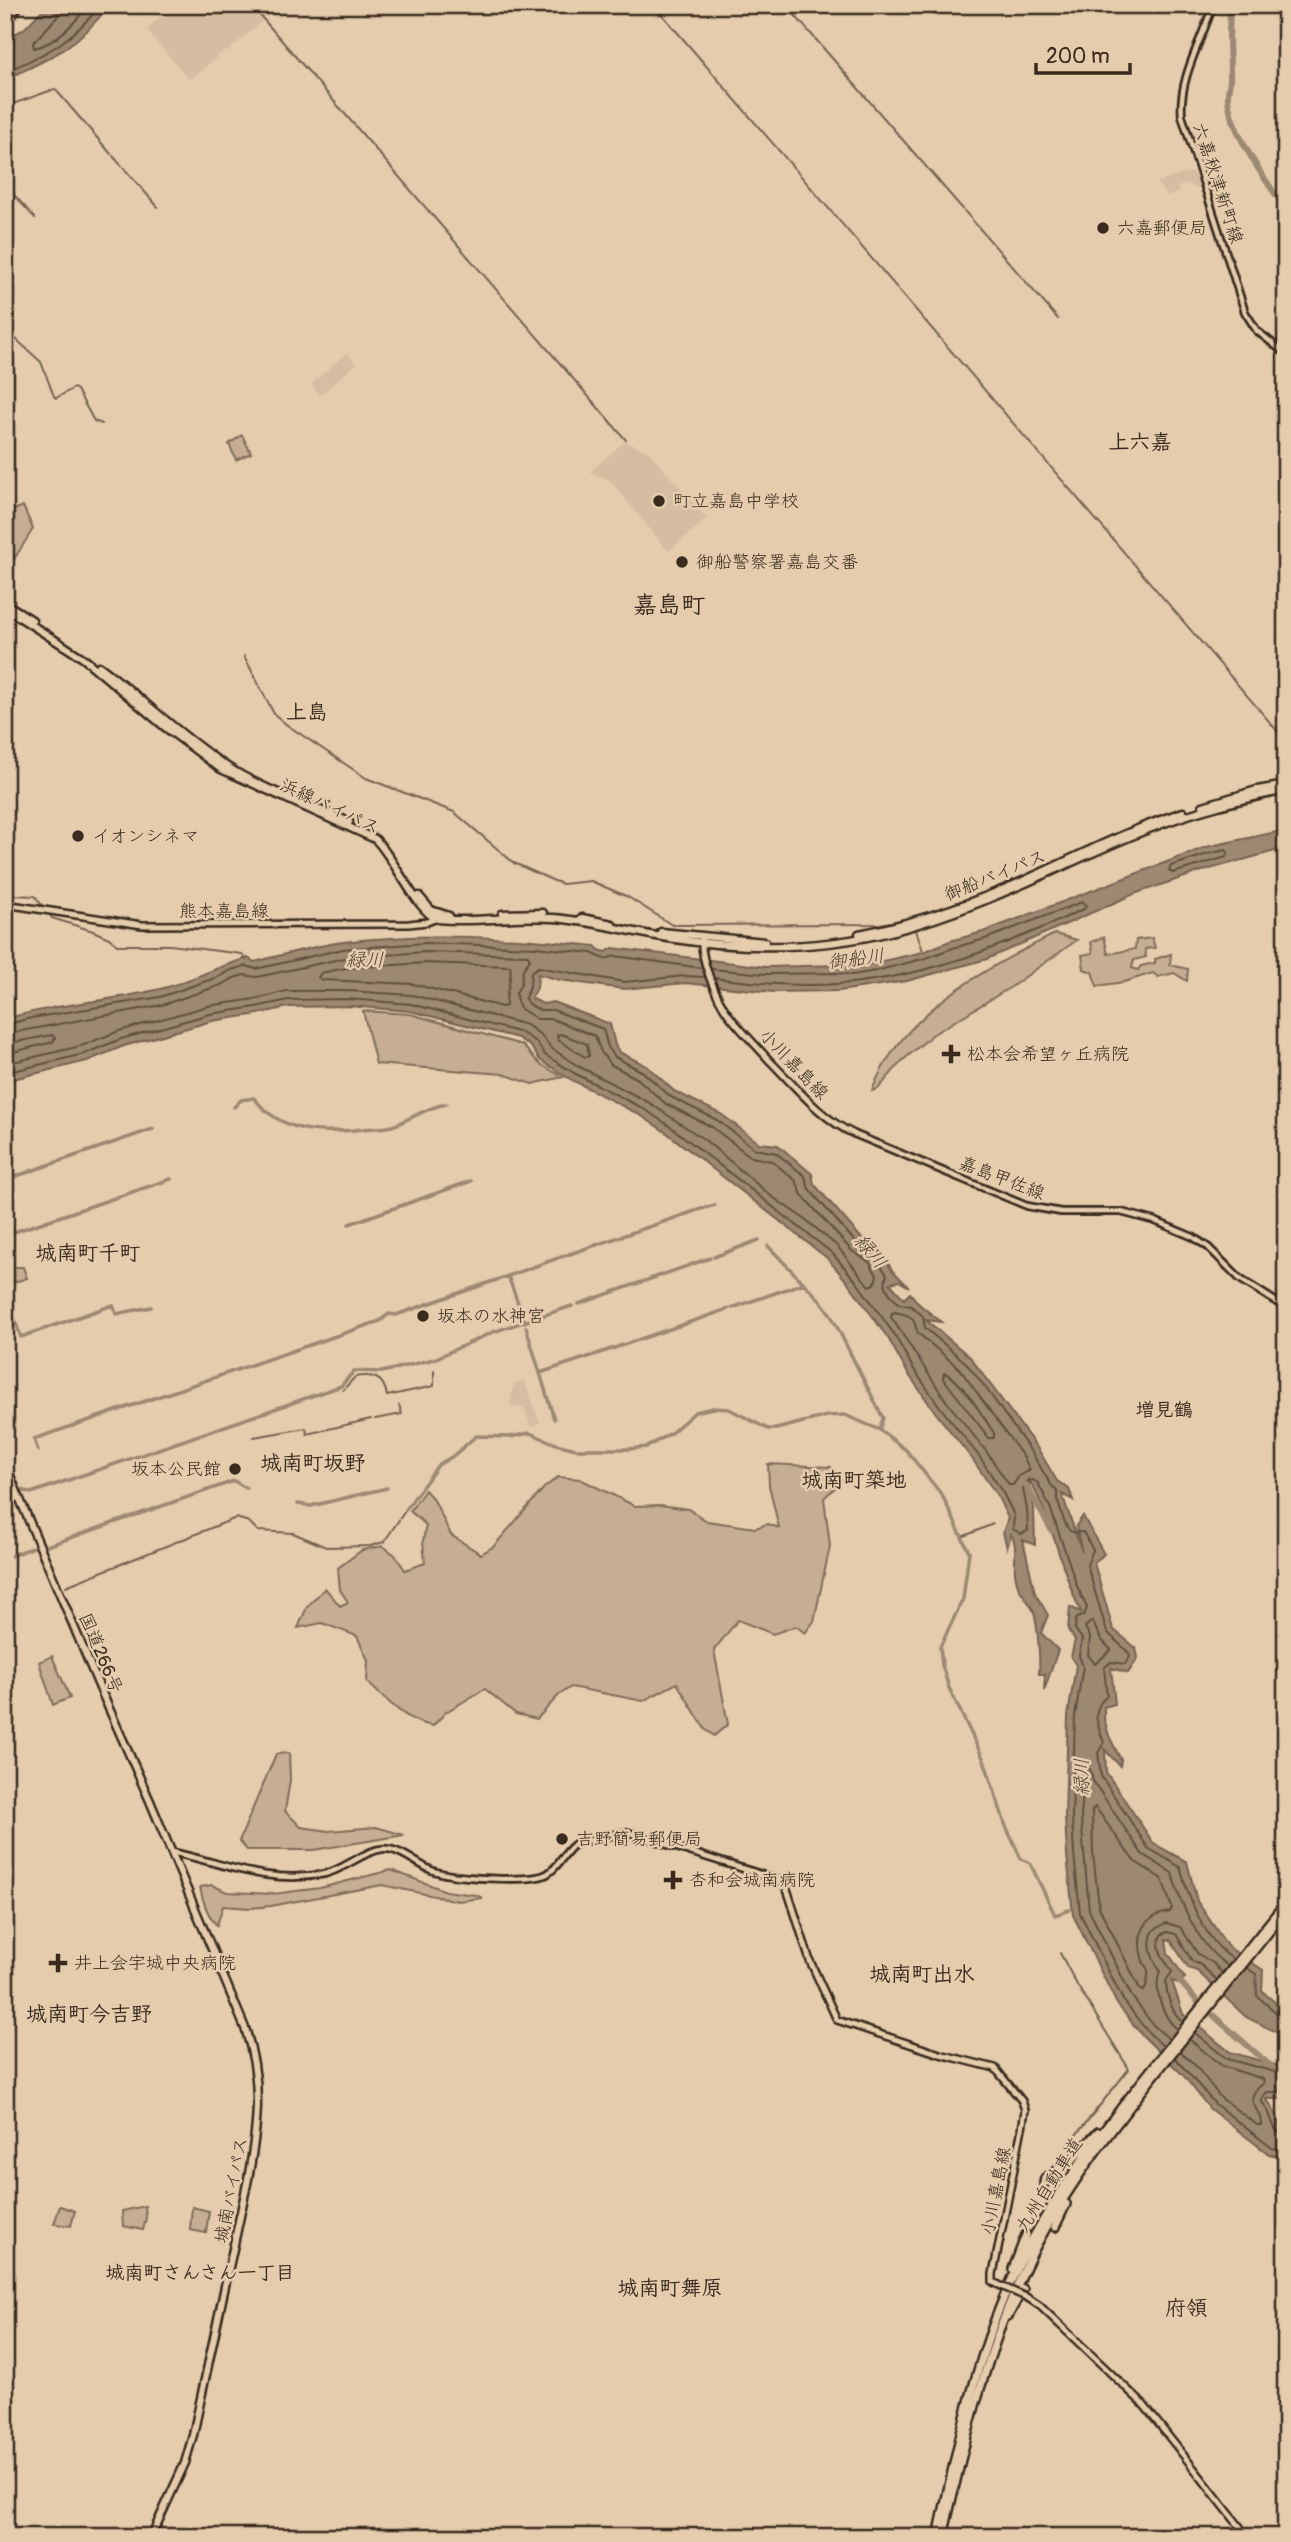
<svg xmlns="http://www.w3.org/2000/svg" width="1291" height="2542" font-family="Pangolin,'Klee One',sans-serif">
<style>
.built{fill:#d4bda0}
.green{fill:#c5ae93;stroke:#806c58;stroke-width:2}
.water{fill:#9d8871;stroke:#766250;stroke-width:2}
.lines{fill:none;stroke-linecap:round;stroke-linejoin:round}
.shore{stroke:#62503f;stroke-width:2}
.stream{stroke:#766250;stroke-width:2}
.canal{stroke:#9d8871;stroke-width:3.5}
.river{stroke:#9d8871;stroke-width:6}
.secondary-casing{stroke:#3b2a1e;stroke-width:10}
.primary-casing{stroke:#3b2a1e;stroke-width:10}
.trunk-casing{stroke:#3b2a1e;stroke-width:11}
.motorway-casing{stroke:#3b2a1e;stroke-width:12}
.secondary{stroke:#e4ccad;stroke-width:4.5}
.primary{stroke:#e4ccad;stroke-width:5}
.trunk{stroke:#e4ccad;stroke-width:6}
.motorway{stroke:#e4ccad;stroke-width:7}
.primary-bridge-casing{stroke:#3b2a1e;stroke-width:10;stroke-linecap:butt}
.primary-bridge{stroke:#e4ccad;stroke-width:5}
.poi-dot{fill:#3b2a1e;stroke:#e4ccad;stroke-width:2.5}
.labels{text-anchor:middle;stroke-width:5;stroke-linejoin:round;paint-order:stroke}
.street-label{font-size:18px;fill:#3b2a1e;stroke:#e4ccad}
.poi-label{font-size:18px;fill:#3b2a1e;stroke:#e4ccad;text-anchor:start}
.water-label{font-size:19px;font-style:italic;fill:#4f3d2f;stroke:#e4ccad}
.neighbourhood-label{font-size:19px;font-weight:bold;fill:#3b2a1e;stroke:#e4ccad}
.quarter-label{font-size:21px;font-weight:bold;fill:#3b2a1e;stroke:#e4ccad}
.district-label{font-size:24px;font-weight:bold;fill:#3b2a1e;stroke:#e4ccad}
</style>
<rect width="100%" height="100%" fill="#e4ccad"/>
<filter id="ink" filterUnits="userSpaceOnUse"><feTurbulence type="fractalNoise" baseFrequency=".0143" numOctaves="2"/><feDisplacementMap in="SourceGraphic" scale="14" xChannelSelector="R" yChannelSelector="G"/><feConvolveMatrix kernelMatrix="1 2 1 2 8 2 1 2 1" color-interpolation-filters="sRGB"/></filter>
<g filter="url(#ink)">
<!-- built -->
<path class="built" d="M 174,5 L 249,5 L 262,21 L 227,52 L 225,50 L 191,79 L 188,78 L 148,32 L 148,28 Z
M 1189,172 L 1194,174 L 1199,187 L 1195,188 L 1187,184 L 1183,185 L 1178,187 L 1179,192 L 1168,196 L 1156,183 Z
M 347,353 L 356,364 L 320,395 L 311,384 Z
M 625,441 L 649,452 L 707,519 L 668,551 L 610,480 L 590,472 Z
M 11,617 L 15,623 L 7,629 L 15,652 L 5,657 L 5,619 Z
M 524,1380 L 540,1423 L 531,1427 L 525,1409 L 510,1405 L 514,1384 Z"/>
<!-- green -->
<path class="green" d="M 242,435 L 251,453 L 236,460 L 229,444 Z
M 23,506 L 33,529 L 6,572 L 5,514 Z
M 1055,934 L 1077,940 L 1011,987 L 932,1035 L 901,1062 L 878,1089 L 872,1091 C 900,1014 985,968 1055,934 Z
M 1104,937 L 1108,954 L 1135,949 L 1136,940 L 1152,938 L 1155,948 L 1145,949 L 1146,957 L 1134,960 L 1132,968 L 1138,970 L 1141,966 L 1155,963 L 1155,959 L 1171,954 L 1170,965 L 1188,969 L 1187,981 L 1174,973 L 1158,977 L 1153,973 L 1124,982 L 1097,986 L 1092,972 L 1084,969 L 1082,955 L 1093,953 L 1091,942 Z
M 363,1011 L 410,1014 L 522,1045 L 540,1064 L 563,1077 L 532,1084 L 503,1074 L 376,1064 Z
M 5,1267 L 23,1267 L 27,1278 L 5,1285 Z
M 768,1464 L 831,1467 L 842,1481 L 824,1498 L 830,1546 L 814,1621 L 805,1633 L 796,1626 L 773,1634 L 738,1620 L 714,1650 L 728,1724 L 714,1736 L 705,1729 L 677,1683 L 643,1701 L 571,1687 L 559,1695 L 537,1719 L 516,1714 L 485,1689 L 446,1712 L 433,1726 C 406,1722 387,1700 367,1682 L 368,1660 L 357,1636 L 322,1623 L 298,1628 L 307,1607 L 325,1588 L 340,1606 L 348,1602 L 340,1590 L 338,1568 L 362,1550 L 383,1546 L 395,1555 L 405,1570 L 425,1563 L 423,1541 L 426,1525 L 410,1511 L 425,1490 L 434,1500 L 451,1535 L 481,1554 L 494,1546 L 544,1488 L 558,1477 L 580,1479 L 635,1506 L 660,1505 L 688,1509 L 707,1521 L 755,1528 L 768,1524 L 779,1528 L 769,1485 Z
M 52,1656 L 70,1698 L 53,1705 L 39,1662 Z
M 289,1753 L 290,1780 L 285,1811 L 301,1827 L 329,1831 L 376,1827 L 404,1835 L 314,1850 L 247,1850 L 239,1841 L 276,1754 Z
M 391,1870 L 446,1891 L 475,1895 L 483,1898 L 458,1901 L 382,1885 L 271,1906 L 251,1908 L 223,1906 L 217,1925 C 208,1917 202,1899 200,1887 L 212,1885 L 227,1892 L 273,1894 L 320,1888 Z
M 60,2206 L 75,2211 L 71,2226 L 54,2224 Z
M 145,2206 L 146,2218 L 143,2230 L 123,2226 L 122,2211 Z
M 192,2207 L 209,2211 L 206,2233 L 190,2230 Z"/>
<!-- water -->
<path class="water" d="M 47,5 L 109,5 C 80,45 49,60 5,79 L 5,40 L 25,28 Z
M 1286,830 L 1286,848 L 1199,872 L 1134,894 L 987,959 L 907,981 L 839,991 L 773,992 L 685,983 L 624,989 L 560,980 L 538,974 L 537,988 L 531,998 L 543,1004 L 553,1002 L 610,1024 L 615,1045 L 619,1052 L 647,1066 L 674,1091 L 721,1114 L 759,1143 L 778,1145 L 812,1174 L 814,1184 L 863,1240 L 880,1250 L 892,1270 L 909,1287 L 899,1281 L 890,1283 L 904,1299 L 910,1293 L 919,1304 L 941,1322 L 926,1320 L 970,1357 L 1038,1449 L 1057,1481 L 1069,1489 L 1073,1500 L 1062,1494 L 1082,1552 L 1076,1526 L 1083,1516 L 1104,1554 L 1094,1563 L 1113,1629 L 1136,1648 L 1138,1658 L 1128,1673 L 1111,1668 L 1115,1704 L 1104,1707 L 1104,1718 L 1109,1736 L 1121,1760 L 1120,1766 L 1105,1750 L 1106,1772 L 1154,1844 L 1187,1862 L 1197,1901 L 1228,1947 L 1263,1970 L 1262,1991 L 1286,2012 L 1286,2037 L 1246,2017 L 1197,1971 L 1188,1968 L 1171,1940 L 1166,1939 L 1168,1953 L 1185,1978 L 1178,1983 L 1172,1981 L 1183,2014 L 1230,2052 L 1286,2068 L 1286,2099 L 1266,2099 C 1276,2109 1276,2121 1286,2131 L 1286,2158 L 1269,2154 L 1210,2109 L 1183,2075 L 1142,2035 L 1117,2004 L 1073,1915 L 1067,1855 L 1065,1817 L 1068,1716 L 1076,1665 L 1071,1657 L 1075,1640 L 1068,1630 L 1070,1607 L 1081,1612 C 1060,1569 1053,1519 1028,1478 L 1034,1509 L 1035,1545 L 1023,1540 L 1035,1593 L 1048,1615 L 1041,1633 L 1058,1650 L 1044,1691 L 1045,1674 L 1039,1674 C 1040,1661 1038,1618 1032,1608 C 1023,1593 1018,1592 1015,1573 C 1014,1561 1018,1545 1011,1535 L 1007,1548 L 1003,1532 L 1008,1518 L 998,1497 L 973,1460 L 935,1412 L 907,1372 L 888,1338 L 850,1285 L 827,1258 L 667,1133 L 640,1115 L 570,1079 L 540,1060 L 531,1047 L 518,1038 L 410,1011 L 348,1006 L 288,1007 L 258,1014 L 212,1021 L 124,1046 L 87,1061 L 5,1081 L 5,1019 C 54,1004 106,1002 156,990 C 188,983 217,966 248,958 L 254,962 C 283,955 313,946 343,942 C 427,932 512,937 595,946 L 599,950 L 606,952 L 613,948 L 766,967 L 839,965 L 852,968 L 923,952 L 950,941 L 983,932 L 1206,847 Z"/>
<g class="lines">
<!-- shore -->
<path class="shore" d="M 60,5 L 57,17 L 33,43 L 34,48 C 56,44 75,22 89,5
M 5,72 C 50,52 69,43 101,5
M 1226,850 L 1228,853 L 1226,857 L 1173,873 L 1169,871 L 1171,866 L 1208,854 Z
M 425,963 L 510,966 C 513,978 505,992 506,1006 L 502,1007 L 413,984 L 322,980 L 318,977 L 321,973 L 346,968 Z
M 711,969 L 766,974 L 838,973 L 852,975 L 876,971 L 926,958 L 953,948 L 985,939 L 1082,902 L 1086,905 L 1084,909 C 1007,945 925,978 838,984 C 797,987 756,983 715,978
M 705,977 L 685,976 L 624,982 L 538,967 L 531,972 L 530,986 L 525,998 L 528,1004 L 540,1010 L 553,1010 L 603,1029 L 608,1047 L 615,1057 L 643,1072 L 671,1097 L 717,1120 L 755,1149 L 776,1153 L 805,1176 L 809,1189 L 858,1245 L 875,1256 L 887,1275 C 882,1288 890,1294 899,1304 L 911,1306 L 923,1316 L 925,1328 L 965,1362 L 985,1387 L 1032,1453 L 1051,1485 L 1057,1490 C 1056,1498 1065,1530 1072,1532 C 1073,1533 1082,1532 1083,1532 L 1093,1550 L 1087,1565 L 1107,1632 L 1129,1653 L 1130,1657 L 1125,1664 L 1111,1662 L 1104,1668 L 1107,1696 C 1090,1710 1097,1724 1104,1743 L 1098,1753 L 1101,1776 L 1148,1848 L 1180,1867 C 1188,1898 1205,1941 1233,1959
M 5,1025 L 31,1018 L 160,997 L 218,977 L 231,970 L 246,966 L 256,969 L 343,949 L 425,943 L 536,947 L 591,953 L 605,959 L 615,956 L 702,968
M 5,1034 L 162,1005 L 221,985 L 234,978 L 244,975 L 257,977 L 345,958 L 425,952 L 528,955 L 530,960 L 523,969 L 521,984 L 516,993 L 517,1002 L 521,1009 L 537,1019 L 552,1019 L 595,1036 L 601,1052 L 610,1064 L 638,1079 L 666,1104 L 712,1127 L 751,1157 L 772,1161 L 796,1181 L 802,1195 L 852,1251 L 869,1262 L 877,1275 L 875,1284 L 869,1286 L 837,1246 L 806,1220 L 771,1196 L 705,1140 L 648,1102 L 578,1066 L 551,1048 L 542,1036 L 527,1025 L 412,995 L 348,991 L 287,991 L 255,999 L 208,1006 L 119,1031 L 81,1046 L 5,1064
M 561,1034 L 587,1044 L 589,1056 L 585,1057 L 558,1040 L 557,1035 Z
M 5,1044 L 52,1035 L 55,1038 L 53,1042 L 5,1054
M 5,1073 L 84,1054 L 121,1039 L 210,1014 L 256,1007 L 288,1000 L 348,999 L 411,1004 L 522,1033 L 536,1042 L 545,1055 L 574,1073 L 644,1109 L 671,1127 L 832,1253 L 856,1281 L 894,1334 L 913,1368 L 940,1407 L 979,1456 L 1003,1493 L 1014,1515 L 1013,1529 L 1021,1534 L 1028,1531 L 1027,1510 L 1023,1489 L 1027,1481 L 1033,1480 L 1038,1483 L 1050,1507 L 1077,1586 L 1087,1608 L 1084,1615 L 1076,1619 L 1075,1629 L 1082,1639 L 1079,1656 L 1083,1666 L 1075,1716 L 1072,1817 L 1074,1854 L 1080,1913 L 1123,2000 L 1147,2031 L 1163,2046
M 895,1312 L 907,1315 L 913,1319 L 918,1333 L 959,1368 L 1024,1458 L 1030,1470 L 1019,1476 L 1013,1485 L 1009,1485 L 986,1451 L 947,1402 L 891,1317 L 892,1313 Z
M 944,1373 C 959,1376 985,1419 994,1433 L 994,1438 L 989,1438 L 943,1378 Z
M 1092,1621 L 1101,1639 L 1111,1650 L 1095,1664 L 1088,1655 L 1090,1638 L 1085,1627 Z
M 1095,1807 L 1134,1861 L 1162,1879 L 1172,1908 L 1170,1912 C 1143,1915 1135,1937 1143,1961 C 1144,1964 1147,1967 1148,1971 C 1149,1976 1146,1988 1144,1991 L 1140,1989 L 1099,1907 L 1093,1853 L 1092,1810 Z
M 1247,1968 L 1256,1974 L 1257,1996 L 1279,2015 L 1286,2017
M 1183,2022 C 1172,2013 1166,1995 1166,1981 L 1172,1972 C 1165,1960 1155,1950 1161,1935 L 1167,1932 L 1176,1934 L 1192,1961 L 1201,1965 L 1217,1980
M 1177,2029 C 1162,2016 1153,1989 1160,1971 C 1152,1958 1146,1944 1154,1930 L 1166,1923 L 1180,1927 L 1198,1954 L 1213,1963 L 1222,1973
M 1195,2033 L 1227,2059 L 1286,2075
M 1169,2039 L 1153,2025 L 1131,1995 L 1089,1910 L 1081,1817 L 1085,1768 L 1090,1769 L 1093,1781 L 1142,1854 L 1172,1873 C 1180,1904 1200,1948 1228,1966
M 1180,2051 L 1195,2065 L 1221,2098 L 1257,2125 L 1261,2125 C 1262,2107 1239,2101 1264,2083 L 1263,2079 L 1222,2066 L 1189,2039
M 1175,2058 L 1215,2104 L 1272,2148 L 1286,2151
M 1286,2092 L 1267,2092 L 1261,2100 C 1263,2104 1266,2107 1268,2111 C 1274,2122 1271,2132 1286,2135"/>
<!-- stream -->
<path class="stream" d="M 251,5 L 626,440
M 654,5 L 1286,741
M 786,5 L 1058,319
M 7,106 L 55,89 L 111,154
M 113,156 L 158,207
M 5,185 L 35,218
M 5,329 L 41,362 L 54,396 L 56,398 L 74,388 L 77,390 L 94,421 L 102,424
M 244,656 L 274,714 L 287,725 L 366,778 L 454,812 L 514,863 L 552,880 L 562,884 L 591,881 L 628,897 L 672,925 L 880,924 L 913,918
M 5,883 L 13,895 L 35,896 L 44,908
M 5,895 L 12,895
M 48,913 L 52,918 L 93,931 L 109,938 L 117,945 L 170,945 L 242,954 L 246,960
M 915,927 L 923,951
M 343,1390 L 355,1377 C 373,1374 384,1377 387,1396 L 434,1386 L 434,1371
M 375,1419 L 402,1414 L 399,1405
M 254,1437 L 306,1428 L 307,1434 L 371,1419
M 962,1537 L 993,1524
M 66,1586 L 236,1518 L 249,1522 L 258,1531 L 293,1533 L 326,1547 L 370,1546 L 384,1542 L 407,1508
M 1060,1953 L 1077,1985 L 1129,2069 L 1072,2140"/>
<!-- canal -->
<path class="canal" d="M 234,1107 L 241,1100 L 254,1098 C 282,1134 322,1134 363,1129 C 374,1127 386,1129 395,1125 C 412,1118 428,1107 446,1104
M 5,1180 L 153,1129
M 698,1210 L 715,1205
M 349,1224 L 471,1181
M 5,1235 L 171,1179
M 768,1246 L 820,1300 L 831,1315 L 883,1418 L 880,1428
M 561,1257 L 695,1211
M 714,1257 L 759,1240
M 5,1293 L 21,1337 L 113,1305 L 116,1314 L 151,1307
M 579,1304 L 710,1258
M 732,1308 L 804,1283
M 525,1322 L 508,1276 L 558,1258
M 526,1327 L 540,1373 L 591,1356
M 594,1355 L 728,1309
M 540,1373 L 554,1419
M 38,1451 L 34,1439 L 380,1321 L 389,1314 L 396,1315 L 508,1276
M 22,1490 L 31,1493 L 341,1386 L 354,1371 L 382,1372 L 434,1359 L 493,1332 L 572,1306
M 298,1504 L 311,1506 L 387,1488
M 407,1508 L 438,1465 L 453,1456 L 476,1436 L 510,1437 L 530,1433 L 556,1444 L 576,1449 L 628,1449 L 647,1447 L 671,1433 L 695,1412 L 713,1408 L 729,1409 L 768,1429 L 776,1429 L 827,1416 L 845,1415 L 880,1430 L 906,1450 L 942,1495 L 969,1552 L 963,1599 L 940,1647 L 942,1665 L 949,1688 L 984,1760 L 1005,1824 L 1021,1859 L 1030,1863 L 1055,1915 L 1069,1910
M 47,1546 L 234,1481 L 246,1488
M 5,1558 L 34,1547"/>
<!-- river -->
<path class="river" d="M 1231,5 C 1227,31 1230,51 1230,76 C 1231,83 1227,90 1228,98 C 1230,130 1266,183 1286,208
M 1026,1485 L 1052,1531
M 1175,1976 L 1199,2003 L 1272,2067"/>
<!-- secondary casing -->
<g class="secondary-casing">
<path id="secondary" d="M 1213,5 C 1202,40 1178,79 1182,116 L 1245,312 L 1257,331 L 1286,354
M 5,18 L 14,14 L 20,5
M 854,1134 L 1027,1206 L 1061,1212 L 1121,1212 L 1155,1221 L 1193,1237 L 1208,1247 L 1240,1279 L 1286,1308
M 171,1852 C 224,1863 267,1885 324,1874 C 344,1870 363,1851 382,1849 C 398,1847 417,1864 431,1870 C 450,1878 530,1883 547,1874 C 561,1866 564,1850 577,1843 L 627,1832 L 782,1881"/>
</g>
<!-- primary casing -->
<g class="primary-casing">
<path id="primary" d="M 5,904 L 142,925 L 409,924 L 427,922 L 440,917
M 702,940 C 700,959 717,1000 729,1015 C 741,1031 756,1045 769,1060 C 795,1086 820,1118 854,1134
M 782,1881 L 788,1892 L 810,1961 L 837,2020 L 940,2054 L 995,2068 L 1022,2101 L 1025,2110 L 1023,2123 L 993,2274 L 993,2282 L 999,2285
M 1028,2298 L 1040,2306 L 1143,2404 L 1248,2537"/>
</g>
<!-- trunk casing -->
<g class="trunk-casing">
<path id="trunk" d="M 5,603 L 32,620
M 5,608 L 83,658 L 165,727 L 221,769 L 375,839 C 394,857 418,914 438,919 C 476,923 515,915 554,918 C 592,921 630,932 668,938 C 743,950 820,950 894,931 C 984,908 1063,863 1149,829 C 1193,811 1239,800 1286,790
M 99,666 C 142,698 180,736 226,766 C 263,790 308,804 349,822
M 1203,806 L 1257,790 L 1286,785
M 419,896 L 431,910 L 449,916
M 502,914 L 543,913
M 582,918 L 612,924
M 661,932 L 765,942
M 859,934 C 910,924 961,907 1009,887 C 1067,862 1122,832 1183,812
M 5,1464 L 99,1686 L 150,1801 L 245,2028 C 263,2081 258,2125 248,2179 L 193,2435 L 185,2463 L 151,2537"/>
</g>
<!-- motorway casing -->
<g class="motorway-casing">
<path id="motorway" d="M 1044,2183 L 1045,2178 L 1070,2162 L 1098,2132
M 1048,2195 L 1067,2166
M 1055,2227 L 1066,2204
M 1013,2269 L 1026,2235
M 1008,2316 L 1023,2289
M 938,2537 C 955,2456 972,2374 1004,2297 C 1042,2207 1102,2131 1163,2055 C 1204,2004 1245,1953 1286,1902
M 943,2537 C 965,2438 988,2341 1034,2250 C 1068,2184 1114,2126 1160,2068 C 1202,2015 1244,1963 1286,1910"/>
</g>
<!-- secondary -->
<use href="#secondary" class="secondary"/>
<!-- primary -->
<use href="#primary" class="primary"/>
<!-- trunk -->
<use href="#trunk" class="trunk"/>
<!-- motorway -->
<use href="#motorway" class="motorway"/>
<!-- primary-bridge casing -->
<g class="primary-bridge-casing">
<path id="primary-bridge" d="M 999,2285 L 1028,2298"/>
</g>
<!-- primary-bridge -->
<use href="#primary-bridge" class="primary-bridge"/>
</g>
</g>
<!-- markers -->
<g class="poi-dot">
<circle cx="1103" cy="228" r="7"/>
<circle cx="659" cy="501" r="7"/>
<circle cx="682" cy="562" r="7"/>
<circle cx="78" cy="836" r="7"/>
<path d="M947.5 1043.5h7v7h7v7h-7v7h-7v-7h-7v-7h7z"/>
<circle cx="423" cy="1316" r="7"/>
<circle cx="235" cy="1469" r="7"/>
<circle cx="562" cy="1839" r="7"/>
<path d="M669.5 1869.5h7v7h7v7h-7v7h-7v-7h-7v-7h7z"/>
<path d="M54.5 1952.5h7v7h7v7h-7v7h-7v-7h-7v-7h7z"/>
</g>
<g class="labels">
<!-- street labels -->
<g class="street-label">
<text transform="translate(1218 183) rotate(72)" y="6">六嘉秋津新町線</text>
<text transform="translate(330 806) rotate(25)" y="6">浜線バイパス</text>
<text transform="translate(995 875) rotate(-22)" y="6">御船バイパス</text>
<text x="224" y="917">熊本嘉島線</text>
<text transform="translate(794 1064) rotate(46)" y="6">小川嘉島線</text>
<text transform="translate(1002 1178) rotate(21)" y="6">嘉島甲佐線</text>
<text transform="translate(101 1653) rotate(67)" y="6">国道266号</text>
<text transform="translate(1049 2185) rotate(-58)" y="6">九州自動車道</text>
<text transform="translate(231 2190) rotate(-79)" y="6">城南バイパス</text>
<text transform="translate(996 2191) rotate(-79)" y="6">小川嘉島線</text>
</g>
<!-- poi labels -->
<g class="poi-label">
<text x="1117" y="234">六嘉郵便局</text>
<text x="673" y="507">町立嘉島中学校</text>
<text x="696" y="568">御船警察署嘉島交番</text>
<text x="92" y="842">イオンシネマ</text>
<text x="967" y="1060">松本会希望ヶ丘病院</text>
<text x="437" y="1322">坂本の水神宮</text>
<text x="221" y="1475" text-anchor="end">坂本公民館</text>
<text x="576" y="1845">吉野簡易郵便局</text>
<text x="689" y="1886">杏和会城南病院</text>
<text x="74" y="1969">井上会宇城中央病院</text>
</g>
<!-- water labels -->
<g class="water-label">
<text transform="translate(856 958) rotate(-7)" y="7">御船川</text>
<text x="365" y="966">緑川</text>
<text transform="translate(871 1251) rotate(50)" y="7">緑川</text>
<text transform="translate(1081 1777) rotate(-91)" y="7">緑川</text>
</g>
<!-- neighbourhood labels -->
<g class="neighbourhood-label">
<text x="1164" y="1416">増見鶴</text>
<text x="200" y="2279">城南町さんさん一丁目</text>
</g>
<!-- quarter labels -->
<g class="quarter-label">
<text x="1140" y="449">上六嘉</text>
<text x="307" y="719">上島</text>
<text x="88" y="1260">城南町千町</text>
<text x="313" y="1470">城南町坂野</text>
<text x="854" y="1487">城南町築地</text>
<text x="922" y="1981">城南町出水</text>
<text x="89" y="2021">城南町今吉野</text>
<text x="670" y="2295">城南町舞原</text>
<text x="1186" y="2315">府領</text>
</g>
<!-- district labels -->
<g class="district-label">
<text x="669" y="613">嘉島町</text>
</g>
</g>
<!-- margin -->
<rect width="1291" height="2542" fill="none" stroke="#e4ccad" stroke-width="28"/>
<rect x="14" y="14" width="1263" height="2514" fill="none" stroke="#3b2a1e" stroke-width="2.5" filter="url(#ink)"/>
<!-- scale -->
<path d="M1036 63v10h94v-10" fill="none" stroke="#3b2a1e" stroke-width="3.5"/>
<text x="1046" y="63" font-size="21" fill="#3b2a1e" stroke="#e4ccad" stroke-width="5" paint-order="stroke">200 m</text>
</svg>
